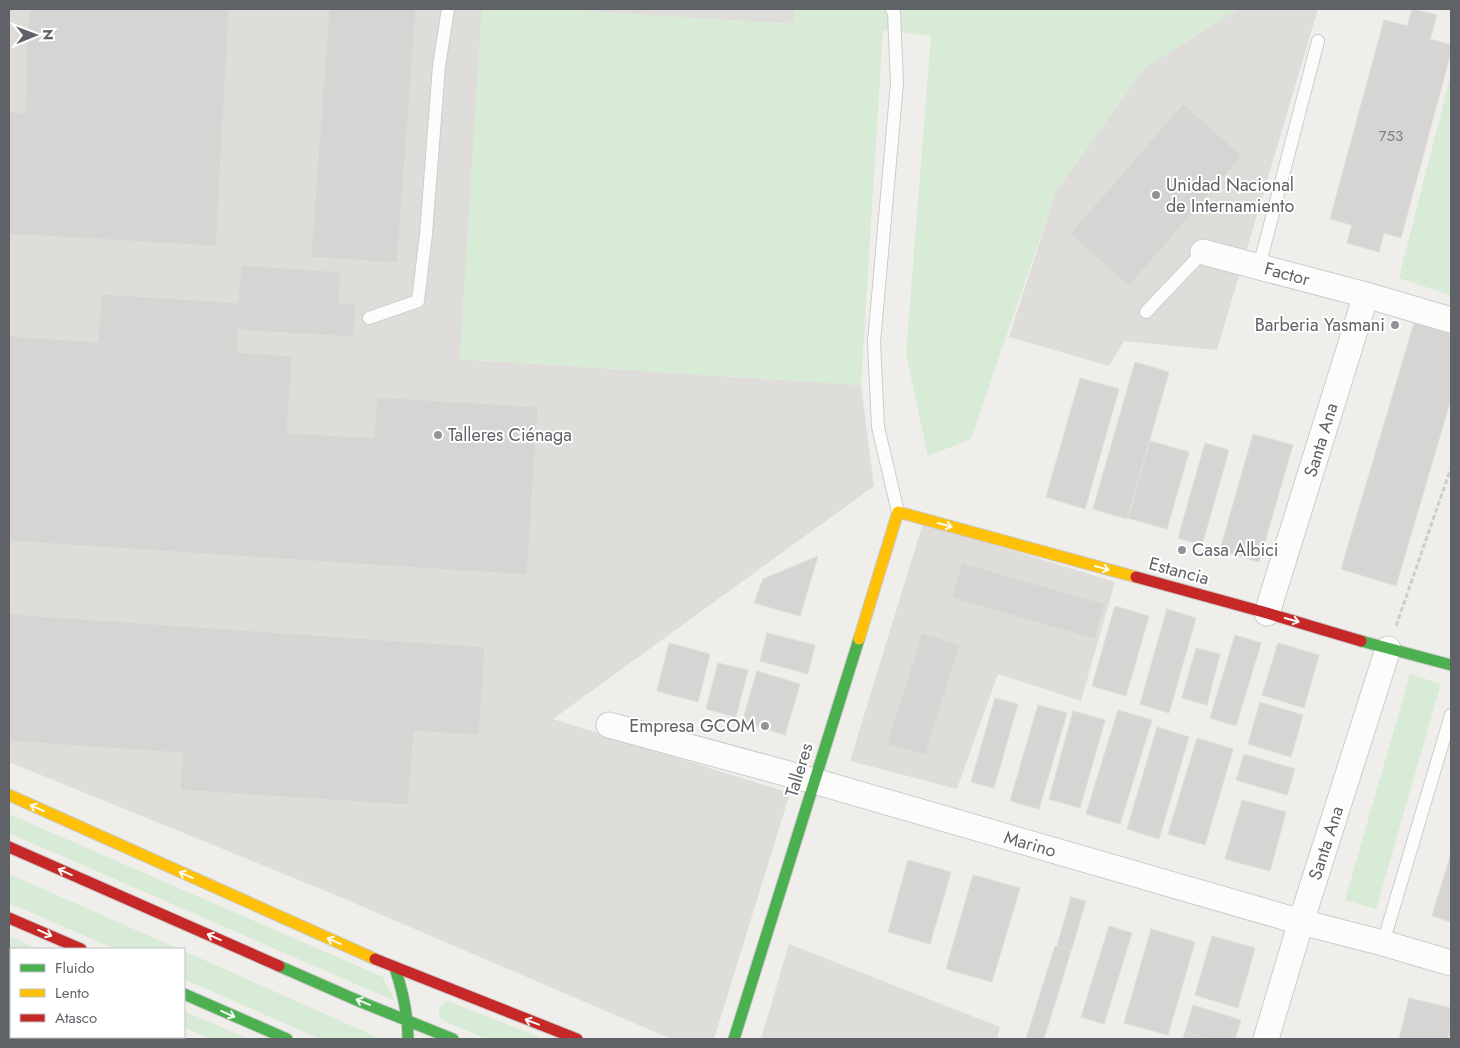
<svg xmlns="http://www.w3.org/2000/svg" width="1460" height="1048" font-family="Jost,sans-serif">
<style>
.industrial{fill:#dfddda}
.green{fill:#d8ebd6}
.building{fill:#d6d5d3;stroke:#deddd9}
.lines{fill:none;stroke-linecap:round;stroke-linejoin:round}
.lane-casing{stroke:#cbcccc;stroke-width:14}
.street-casing{stroke:#cbcccc;stroke-width:27}
.fast-casing{stroke:#cacacb;stroke-width:13}
.slow-casing{stroke:#cacacb;stroke-width:13}
.jam-casing{stroke:#cacacb;stroke-width:13}
.path{stroke:#cacfcc;stroke-width:3;stroke-dasharray:5 2.5;stroke-linecap:butt}
.lane{stroke:#fdfcfc;stroke-width:12}
.street{stroke:#fdfcfc;stroke-width:25}
.fast{stroke:#4caf50;stroke-width:11}
.slow{stroke:#ffc107;stroke-width:11}
.jam{stroke:#c62828;stroke-width:11}
.oneway{stroke:#f6fbf6}
.poi-dot{fill:#919496;stroke:#fff;stroke-width:2}
.labels{text-anchor:middle;stroke-width:4;stroke-linejoin:round;paint-order:stroke}
.number-label{font-size:15px;fill:#7e8184}
.poi-label{font-size:18px;fill:#5f6368;stroke:#fff;text-anchor:start}
.street-label{font-size:18px;fill:#5f6368;stroke:#fff}
</style>
<rect width="100%" height="100%" fill="#efeeea"/>
<!-- industrial -->
<path class="industrial" d="M 9,9 L 482,9 L 460,359 L 861,385 L 874,486 L 553,719 L 790,793 L 714,1039 L 671,1039 L 326,891 L 9,762 Z
M 554,9 L 794,9 L 794,24 Z
M 1238,9 L 1318,9 L 1217,350 L 1124,341 L 1109,366 L 1009,337 L 1056,191 L 1144,68 Z
M 923,523 L 1115,582 L 1081,701 L 998,674 L 957,789 L 850,761 Z
M 789,944 L 1000,1027 L 997,1039 L 761,1039 Z"/>
<!-- green -->
<path class="green" d="M 482,9 L 554,9 L 793,24 L 795,9 L 1238,9 L 1144,68 L 1056,191 L 971,439 L 928,456 L 906,354 L 931,36 L 883,30 L 861,385 L 460,359 Z
M 1451,74 L 1451,292 L 1450,295 L 1399,278 Z
M 1410,674 L 1441,684 L 1376,909 L 1345,900 Z
M 9,814 L 383,977 L 395,1001 L 9,833 Z
M 9,874 L 179,949 L 115,949 L 9,903 Z
M 9,936 L 39,949 L 11,949 L 11,953 L 9,952 Z
M 184,951 L 381,1039 L 320,1039 L 184,979 Z
M 448,1001 L 544,1039 L 486,1039 L 447,1022 L 440,1018 C 438,1009 439,1005 448,1001 Z
M 184,1011 L 249,1039 L 211,1039 L 184,1027 Z"/>
<!-- building -->
<path class="building" d="M 30,9 L 229,9 L 216,246 L 9,234 L 9,112 L 25,113 L 26,48 Z
M 329,9 L 416,9 L 397,263 L 311,257 Z
M 1412,9 L 1437,15 L 1430,39 L 1451,45 L 1451,52 L 1401,238 L 1384,233 L 1379,252 L 1347,243 L 1352,225 L 1330,219 L 1384,20 L 1407,26 Z
M 1183,104 L 1242,156 L 1129,286 L 1070,234 Z
M 241,265 L 341,272 L 339,303 L 356,304 L 353,337 L 238,330 L 237,352 L 292,356 L 287,433 L 374,438 L 377,397 L 538,407 L 527,575 L 9,541 L 9,336 L 98,342 L 101,294 L 238,303 Z
M 1414,323 L 1451,334 L 1451,399 L 1396,586 L 1341,569 Z
M 1135,362 L 1169,372 L 1127,519 L 1093,509 Z
M 1080,378 L 1119,389 L 1085,509 L 1046,497 Z
M 1253,434 L 1293,445 L 1259,562 L 1220,550 Z
M 1150,441 L 1189,452 L 1167,529 L 1128,518 Z
M 1205,443 L 1229,450 L 1202,545 L 1178,538 Z
M 818,556 L 800,616 L 754,603 L 763,579 Z
M 962,563 L 1105,604 L 1095,639 L 952,598 Z
M 1115,606 L 1149,616 L 1126,696 L 1092,686 Z
M 1167,609 L 1196,618 L 1169,713 L 1140,704 Z
M 9,614 L 485,647 L 479,735 L 414,731 L 408,805 L 180,790 L 183,753 L 9,741 Z
M 767,633 L 815,645 L 808,674 L 760,661 Z
M 922,633 L 960,645 L 925,755 L 887,744 Z
M 1235,635 L 1261,643 L 1236,726 L 1210,718 Z
M 669,643 L 710,654 L 698,702 L 657,691 Z
M 1278,643 L 1319,655 L 1304,708 L 1262,695 Z
M 1196,648 L 1220,654 L 1207,705 L 1182,698 Z
M 718,663 L 748,670 L 736,717 L 706,709 Z
M 757,671 L 800,684 L 785,735 L 742,722 Z
M 995,698 L 1018,704 L 994,788 L 971,782 Z
M 1260,702 L 1303,715 L 1291,757 L 1248,744 Z
M 1038,705 L 1067,713 L 1039,809 L 1010,801 Z
M 1118,710 L 1152,720 L 1120,824 L 1086,814 Z
M 1073,711 L 1105,720 L 1080,808 L 1049,799 Z
M 1157,727 L 1189,737 L 1159,839 L 1127,829 Z
M 1197,738 L 1233,749 L 1205,845 L 1168,834 Z
M 1244,754 L 1295,769 L 1287,795 L 1236,780 Z
M 1242,800 L 1286,812 L 1270,871 L 1225,859 Z
M 1451,853 L 1451,922 L 1432,916 Z
M 908,860 L 951,872 L 930,944 L 888,932 Z
M 973,875 L 1020,888 L 992,982 L 946,969 Z
M 1071,897 L 1086,901 L 1071,951 L 1057,946 Z
M 1109,926 L 1132,933 L 1104,1024 L 1081,1017 Z
M 1151,929 L 1195,942 L 1168,1035 L 1124,1023 Z
M 1212,936 L 1255,948 L 1238,1008 L 1195,995 Z
M 1055,946 L 1071,951 L 1044,1039 L 1026,1039 Z
M 1409,998 L 1451,1008 L 1451,1026 L 1448,1039 L 1399,1039 Z
M 1193,1005 L 1241,1020 L 1235,1039 L 1207,1039 L 1185,1032 Z
M 9,1006 L 11,1007 L 11,1036 L 9,1037 Z
M 1185,1032 L 1207,1039 L 1183,1039 Z
M 30,1037 L 71,1037 L 70,1039 L 22,1039 Z
M 71,1037 L 96,1037 L 101,1039 L 70,1039 Z"/>
<g class="lines">
<!-- lane casing -->
<g class="lane-casing">
<path id="lane" d="M 892,9 L 894,13 L 897,83 L 874,342 L 878,427 L 898,512
M 1259,267 L 1318,41
M 1146,312 L 1203,252
M 369,318 L 418,301 L 426,234 L 439,66 L 448,9
M 1383,943 L 1451,715"/>
</g>
<!-- street casing -->
<g class="street-casing">
<path id="street" d="M 1203,252 L 1366,295 L 1451,320
M 1267,613 L 1366,295
M 609,725 L 814,781 L 1301,922 L 1383,943 L 1451,963
M 1266,1039 L 1301,922 L 1388,649"/>
</g>
<!-- fast casing -->
<g class="fast-casing">
<path id="fast" d="M 1361,641 L 1451,665
M 279,966 L 361,1002 L 453,1039
M 395,968 C 403,992 408,1014 408,1039
M 184,994 L 287,1039
M 134,1037 L 137,1039
M 169,1037 L 175,1039
M 734,1039 L 859,639"/>
</g>
<!-- slow casing -->
<g class="slow-casing">
<path id="slow" d="M 859,639 L 898,512 L 1136,577
M 9,795 L 375,959
M 9,967 L 11,968"/>
</g>
<!-- jam casing -->
<g class="jam-casing">
<path id="jam" d="M 1136,577 L 1267,613 L 1361,641
M 9,847 L 279,966
M 9,918 L 81,949
M 375,959 L 577,1039"/>
</g>
<!-- path -->
<path class="path" d="M 1396,626 L 1451,468"/>
<!-- lane -->
<use href="#lane" class="lane"/>
<!-- street -->
<use href="#street" class="street"/>
<!-- fast -->
<use href="#fast" class="fast"/>
<!-- slow -->
<use href="#slow" class="slow"/>
<!-- jam -->
<use href="#jam" class="jam"/>
</g>
<!-- one-way arrows -->
<defs><path id="oneway-shaft" d="M-6 0H5M1.5-3L5.5 0L1.5 3" fill="none" stroke-width="1.6" stroke-linecap="round" stroke-linejoin="round" transform="scale(1.25)"/></defs>
<g class="oneway">
<use href="#oneway-shaft" transform="translate(945 525) rotate(15)"/>
<use href="#oneway-shaft" transform="translate(1102 568) rotate(15)"/>
<use href="#oneway-shaft" transform="translate(1292 620) rotate(16)"/>
<use href="#oneway-shaft" transform="translate(37 808) rotate(-156)"/>
<use href="#oneway-shaft" transform="translate(65 872) rotate(-156)"/>
<use href="#oneway-shaft" transform="translate(186 875) rotate(-156)"/>
<use href="#oneway-shaft" transform="translate(45 933) rotate(24)"/>
<use href="#oneway-shaft" transform="translate(214 937) rotate(-156)"/>
<use href="#oneway-shaft" transform="translate(334 941) rotate(-156)"/>
<use href="#oneway-shaft" transform="translate(363 1002) rotate(-158)"/>
<use href="#oneway-shaft" transform="translate(228 1014) rotate(24)"/>
<use href="#oneway-shaft" transform="translate(532 1022) rotate(-159)"/>
</g>
<!-- markers -->
<g class="poi-dot">
<circle cx="1156" cy="195" r="5"/>
<circle cx="1395" cy="325" r="5"/>
<circle cx="438" cy="435" r="5"/>
<circle cx="1182" cy="550" r="5"/>
<circle cx="765" cy="726" r="5"/>
</g>
<g class="labels">
<!-- number labels -->
<g class="number-label">
<text x="1391" y="141">753</text>
</g>
<!-- poi labels -->
<g class="poi-label">
<text x="1166" y="191">Unidad Nacional<tspan x="1166" dy="21">de Internamiento</tspan></text>
<text x="1385" y="331" text-anchor="end">Barberia Yasmani</text>
<text x="448" y="441">Talleres Ciénaga</text>
<text x="1192" y="556">Casa Albici</text>
<text x="755" y="732" text-anchor="end">Empresa GCOM</text>
</g>
<!-- street labels -->
<g class="street-label">
<text transform="translate(1287 274) rotate(15)" y="6">Factor</text>
<text transform="translate(1321 440) rotate(-73)" y="6">Santa Ana</text>
<text transform="translate(1179 571) rotate(15)" y="6">Estancia</text>
<text transform="translate(799 770) rotate(-73)" y="6">Talleres</text>
<text transform="translate(1326 843) rotate(-72)" y="6">Santa Ana</text>
<text transform="translate(1030 844) rotate(16)" y="6">Marino</text>
</g>
</g>
<!-- border -->
<rect width="1460" height="1048" fill="none" stroke="#5f6368" stroke-width="20"/>
<!-- legend -->
<rect x="10" y="948" width="175" height="90" fill="#ffffff" stroke="#bfc1c3"/>
<rect x="20" y="964" width="25" height="8" fill="#4caf50" stroke="#bfc1c3"/>
<text x="55" y="973" font-size="15" fill="#5f6368">Fluido</text>
<rect x="20" y="989" width="25" height="8" fill="#ffc107" stroke="#bfc1c3"/>
<text x="55" y="998" font-size="15" fill="#5f6368">Lento</text>
<rect x="20" y="1014" width="25" height="8" fill="#c62828" stroke="#bfc1c3"/>
<text x="55" y="1023" font-size="15" fill="#5f6368">Atasco</text>
<!-- north arrow -->
<g transform="translate(35 35) rotate(89)" stroke="#ffffff" stroke-width="4" paint-order="stroke">
<path d="M0-4L9 19L0 12L-9 19Z" fill="#5f6368"/>
<text y="-8" font-size="14" font-weight="bold" text-anchor="middle" fill="#5f6368">N</text>
</g>
</svg>
